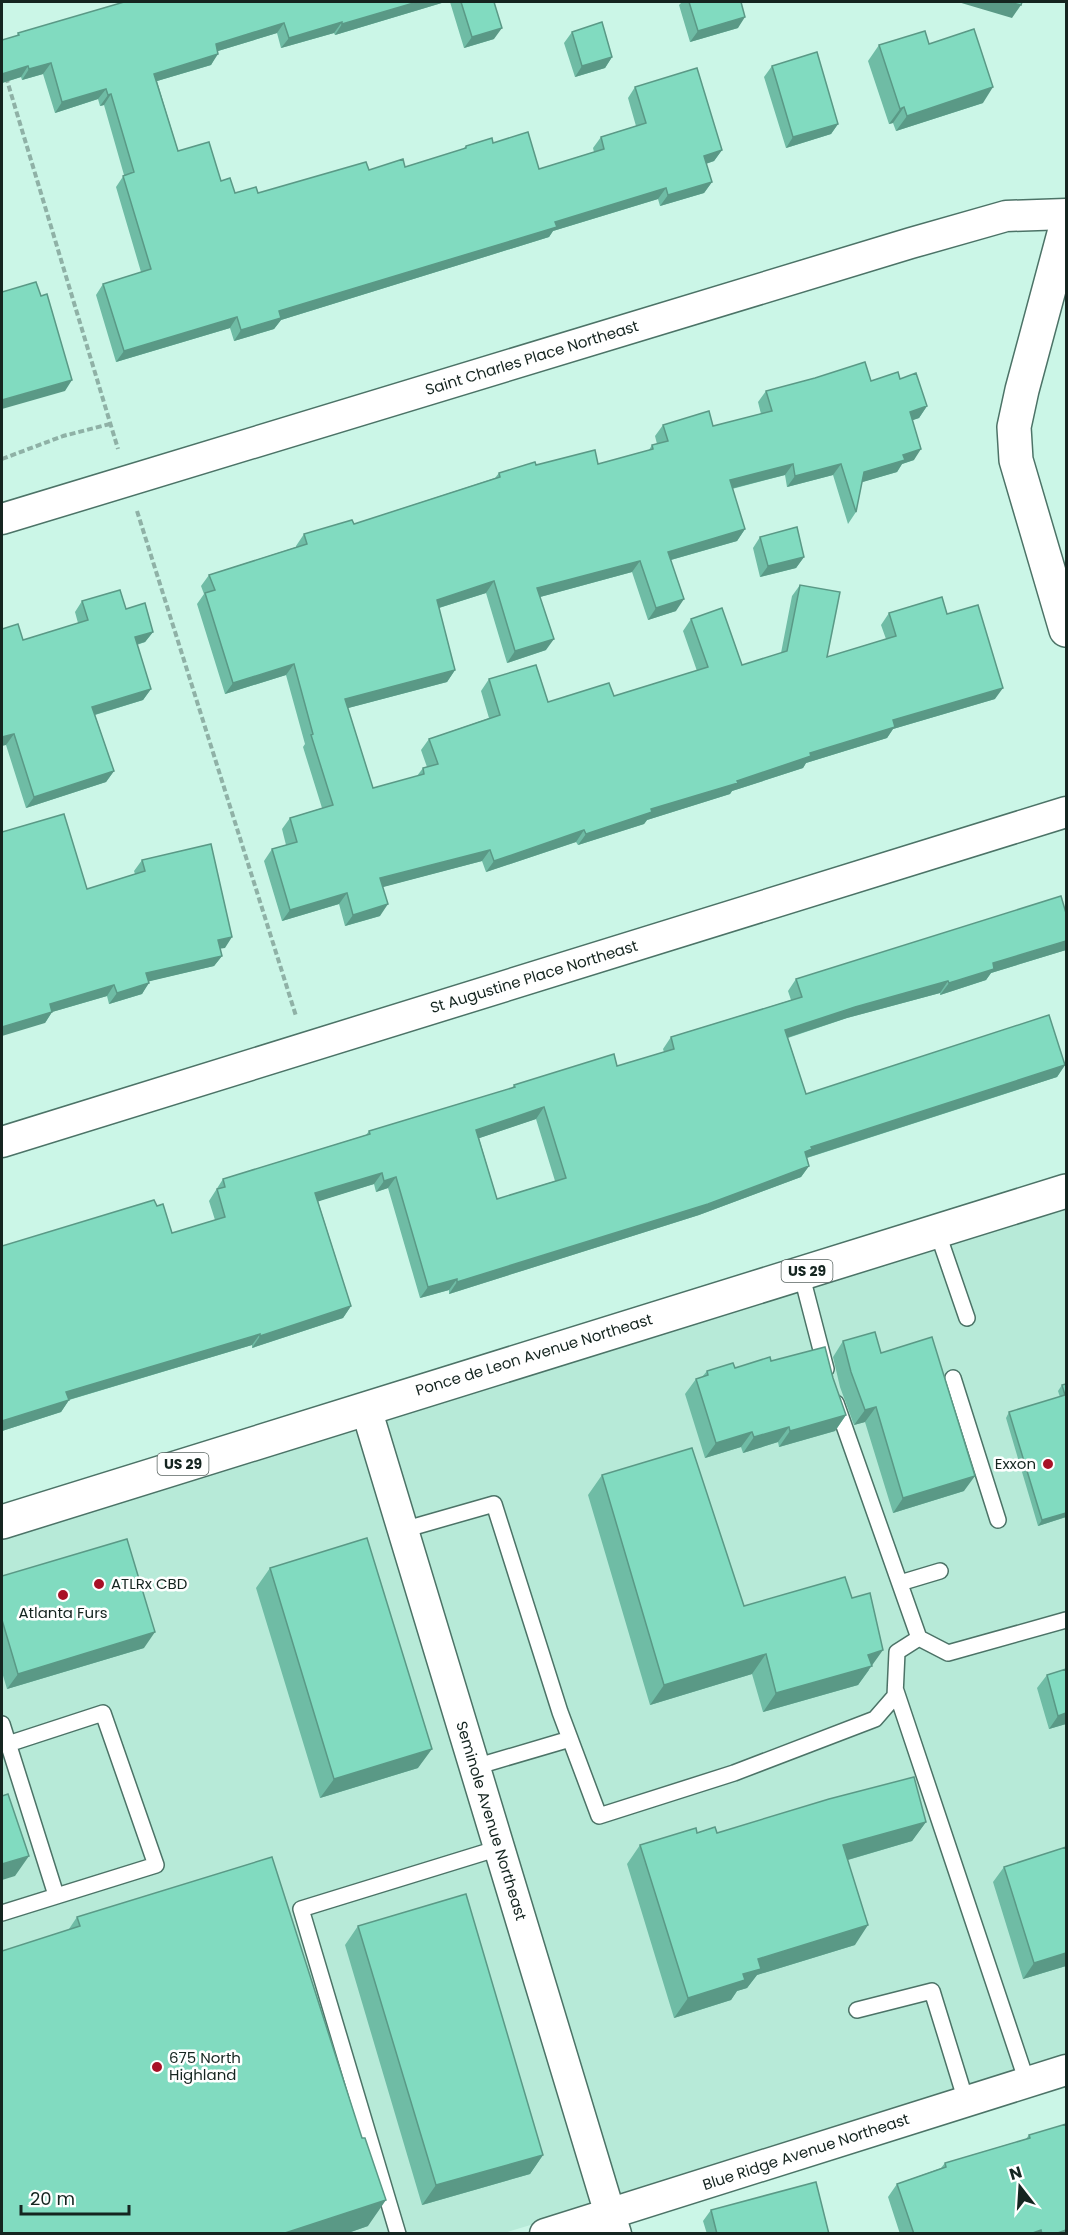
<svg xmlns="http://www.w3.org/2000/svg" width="1068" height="2235" font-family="Poppins,sans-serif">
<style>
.built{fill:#b7ead8}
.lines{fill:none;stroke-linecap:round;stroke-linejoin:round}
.service-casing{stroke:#4c7367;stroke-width:18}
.minor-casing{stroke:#4c7367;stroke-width:33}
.secondary-casing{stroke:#4c7367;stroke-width:36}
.trunk-casing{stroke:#4c7367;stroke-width:36}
.path{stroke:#8fb1a6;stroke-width:4;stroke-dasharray:6 3;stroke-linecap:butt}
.service{stroke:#fff;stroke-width:15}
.minor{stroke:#fff;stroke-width:30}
.secondary{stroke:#fff;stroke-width:33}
.trunk{stroke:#fff;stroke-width:33}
.wall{fill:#6fbca5;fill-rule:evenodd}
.shaded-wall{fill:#5a9986}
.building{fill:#81dbc0;stroke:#5a9986;stroke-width:1.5;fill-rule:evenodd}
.poi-dot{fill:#a81126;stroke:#fff;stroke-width:2}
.labels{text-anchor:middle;stroke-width:5;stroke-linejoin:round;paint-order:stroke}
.shield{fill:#fff;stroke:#5b6663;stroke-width:1.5}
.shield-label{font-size:14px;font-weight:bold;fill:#152520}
.street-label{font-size:15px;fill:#152520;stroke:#fff}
.poi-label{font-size:15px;fill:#152520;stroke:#fff;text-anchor:start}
</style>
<rect width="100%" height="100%" fill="#cbf6e7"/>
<!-- built -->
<path class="built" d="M 1066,1186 L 1066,2065 L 504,2233 L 2,2233 L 2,1522 Z"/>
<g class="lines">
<!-- service casing -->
<g class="service-casing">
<path id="service" d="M 937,1231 L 967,1318
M 801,1273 L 826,1369
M 953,1378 L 998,1520
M 836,1403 L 919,1638 L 948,1653 L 1066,1620
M 403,1530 L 494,1504 L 560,1712 L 599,1816 L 734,1773 L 875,1719 L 895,1696 L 897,1652 L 919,1638
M 900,1583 L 940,1571
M 896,1691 L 1027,2082
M 2,1724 L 56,1895
M 475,1767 L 570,1739
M 2,1913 L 156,1865 L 103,1713 L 8,1744
M 857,2010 L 932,1991 L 966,2101
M 398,2234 L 301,1909 L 499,1848"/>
</g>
<!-- minor casing -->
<g class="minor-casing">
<path id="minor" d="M 2,519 L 911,243 L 1006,216 L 1066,214
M 2,1142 L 1066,812
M 366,1408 L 616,2234
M 545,2234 L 1066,2070"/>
</g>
<!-- secondary casing -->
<g class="secondary-casing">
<path id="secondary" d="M 1066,226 L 1022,390 L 1014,427 L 1016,460 L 1066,630"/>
</g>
<!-- trunk casing -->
<g class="trunk-casing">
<path id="trunk" d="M 2,1522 L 1066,1191"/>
</g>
<!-- path -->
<path class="path" d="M 6,77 L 118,449
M 2,459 L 63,436 L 110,424
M 137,511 L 296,1016"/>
<!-- service -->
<use href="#service" class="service"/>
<!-- minor -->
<use href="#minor" class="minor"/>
<!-- secondary -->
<use href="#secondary" class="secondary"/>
<!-- trunk -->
<use href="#trunk" class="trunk"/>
</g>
<!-- wall -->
<path class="wall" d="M 445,2 L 335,35 L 334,33 L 281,48 L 277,33 L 218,51 L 211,65 L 157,81 L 178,151 L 221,181 L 235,193 L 258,193 L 369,170 L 405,167 L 463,149 L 466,146 L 493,143 L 539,169 L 594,152 L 593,148 L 601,137 L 636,126 L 628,98 L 635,87 L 722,150 L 714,161 L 706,164 L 712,182 L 704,193 L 660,206 L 658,199 L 553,231 L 549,237 L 281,320 L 274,329 L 234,341 L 230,328 L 116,362 L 96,295 L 103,284 L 141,272 L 116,187 L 124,175 L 104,105 L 100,106 L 98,99 L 55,113 L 43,74 L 22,80 L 21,77 L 2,83 L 2,40 L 16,36 L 18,33 Z
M 450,2 L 494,2 L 494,39 L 464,48 Z
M 682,2 L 741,2 L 738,28 L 690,42 L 679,5 Z
M 572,32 L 612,57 L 605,68 L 575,77 L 564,43 Z
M 929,44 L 983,103 L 896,131 L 893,123 L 889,124 L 868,61 L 879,45 Z
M 772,66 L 838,124 L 831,134 L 786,148 L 764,77 Z
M 900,379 L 927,406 L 919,418 L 912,420 L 914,460 L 902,464 L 897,472 L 862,482 L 856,512 L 848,524 L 833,475 L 787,487 L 785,475 L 732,489 L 745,529 L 737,541 L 671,560 L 676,611 L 648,620 L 632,572 L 540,597 L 546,650 L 507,663 L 486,593 L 439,608 L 455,670 L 447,682 L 348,708 L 373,788 L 417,776 L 423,768 L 427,767 L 421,750 L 429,739 L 489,718 L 481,691 L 489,679 L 548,702 L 614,696 L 697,671 L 683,631 L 691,619 L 742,665 L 781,653 L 792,596 L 800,585 L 827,657 L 886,639 L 881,625 L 889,613 L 947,614 L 995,699 L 893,729 L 887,738 L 806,763 L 803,768 L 732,791 L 730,794 L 647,820 L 644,824 L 578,845 L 576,842 L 486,872 L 482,861 L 382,887 L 380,916 L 345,926 L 339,904 L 282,921 L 264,861 L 272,849 L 286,845 L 282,829 L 290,818 L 322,808 L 303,747 L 305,744 L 286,675 L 225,694 L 197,604 L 204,594 L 201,586 L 209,575 L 296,547 L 296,546 L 304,534 L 354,524 L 495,478 L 499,473 L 536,465 L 598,464 L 649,450 L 652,445 L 657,444 L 655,436 L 663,425 L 713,426 L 761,414 L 758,402 L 766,391 Z
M 760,537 L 804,557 L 796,568 L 760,577 L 753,548 Z
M 82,601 L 126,609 L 153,632 L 145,642 L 137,645 L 151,689 L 143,700 L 95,715 L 114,771 L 106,782 L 26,808 L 6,745 L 23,640 L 78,623 L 75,612 Z
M 142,860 L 225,948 L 220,948 L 222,956 L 214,966 L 149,981 L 142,994 L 109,1004 L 107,996 L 52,1012 L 45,1023 L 87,889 L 135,874 L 134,871 Z
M 1066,913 L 1066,950 L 991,973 L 986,980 L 940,995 L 940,993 L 847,1018 L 788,1038 L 806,1094 L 1065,1065 L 1057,1077 L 807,1158 L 809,1166 L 801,1177 L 699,1215 L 449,1294 L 449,1290 L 420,1298 L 388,1188 L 376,1192 L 374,1184 L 318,1201 L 351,1306 L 343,1318 L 252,1348 L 252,1345 L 69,1400 L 61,1412 L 2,1431 L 2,1246 L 157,1206 L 172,1233 L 215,1220 L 209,1201 L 223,1179 L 366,1135 L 369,1131 L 512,1088 L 514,1085 L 617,1066 L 664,1052 L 663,1049 L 671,1037 L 791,1000 L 788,991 L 796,979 ZM 536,1119 L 555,1181 L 497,1199 L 479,1138 Z
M 843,1341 L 881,1353 L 964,1491 L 893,1513 L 865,1422 L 854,1425 L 840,1387 L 833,1357 Z
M 771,1361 L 833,1378 L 846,1415 L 835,1431 L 779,1447 L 778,1442 L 743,1453 L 741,1447 L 705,1458 L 685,1394 L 696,1379 L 702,1377 L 707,1371 L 735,1368 Z
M 1066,1384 L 1066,1517 L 1038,1526 L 1006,1418 L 1009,1412 L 1060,1397 L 1058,1391 L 1062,1385 Z
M 602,1475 L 744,1606 L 869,1670 L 858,1685 L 763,1712 L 752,1674 L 650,1705 L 588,1495 Z
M 270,1568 L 418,1768 L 320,1798 L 256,1588 Z
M 2,1576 L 144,1648 L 7,1689 L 2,1672 Z
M 1066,1669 L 1066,1724 L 1049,1729 L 1037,1688 L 1047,1675 Z
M 926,1822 L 912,1841 L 848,1860 L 855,1945 L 757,1975 L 747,1988 L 737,1991 L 731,2000 L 674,2018 L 627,1864 L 640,1845 L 697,1833 L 717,1833 Z
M 1066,1847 L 1066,1966 L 1023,1979 L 993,1882 L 1004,1867 Z
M 77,1917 L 368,2226 L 345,2234 L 2,2234 L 69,1929 Z
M 358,1926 L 543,2155 L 530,2174 L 422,2205 L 345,1945 Z
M 1029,2135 L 1066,2234 L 900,2234 L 888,2197 L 897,2184 L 941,2168 L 945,2163 L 1026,2139 Z
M 711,2210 L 829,2234 L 707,2234 L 703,2221 Z"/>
<!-- shaded-wall -->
<path class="shaded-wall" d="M 417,2 L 445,2 L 335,35 L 342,24 Z
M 958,2 L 1008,2 L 1021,5 L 1012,18 Z
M 745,17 L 738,28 L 690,42 L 698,31 Z
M 342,22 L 334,33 L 281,48 L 289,38 Z
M 284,23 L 277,33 L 208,54 L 216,44 Z
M 502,28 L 494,39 L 464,48 L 472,37 Z
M 218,54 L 211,65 L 147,84 L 154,74 Z
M 612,57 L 605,68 L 575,77 L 582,66 Z
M 51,63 L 43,74 L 22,80 L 29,69 Z
M 28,66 L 21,77 L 2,83 L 2,74 Z
M 993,87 L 983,103 L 896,131 L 907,116 Z
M 106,89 L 98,99 L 55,113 L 62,102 Z
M 111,94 L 104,105 L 100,106 L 108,95 Z
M 904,107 L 893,123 L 889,124 L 900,109 Z
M 838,124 L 831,134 L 786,148 L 793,137 Z
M 722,150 L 714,161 L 696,167 L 704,156 Z
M 712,182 L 704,193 L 660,206 L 668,195 Z
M 666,188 L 658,199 L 553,231 L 549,237 L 281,320 L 274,329 L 234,341 L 241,330 L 279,311 L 555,222 Z
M 237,317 L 230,328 L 116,362 L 124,351 Z
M 72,380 L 65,391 L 2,409 L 2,400 Z
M 927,406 L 919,418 L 902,424 L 910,412 Z
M 921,449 L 914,460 L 902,464 L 897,472 L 856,484 L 864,472 L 903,455 Z
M 793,464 L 785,475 L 722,491 L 730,480 Z
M 841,464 L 833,475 L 787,487 L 795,476 Z
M 745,529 L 737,541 L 660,563 L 668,552 Z
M 804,557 L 796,568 L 760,577 L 768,566 Z
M 640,561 L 632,572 L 529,600 L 537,588 Z
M 494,581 L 486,593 L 429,611 L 437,600 Z
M 684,599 L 676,611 L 648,620 L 656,608 Z
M 153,632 L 145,642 L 127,647 L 135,637 Z
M 554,639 L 546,650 L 507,663 L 515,651 Z
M 294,664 L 286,675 L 225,694 L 233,683 Z
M 455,670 L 447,682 L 337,711 L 345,699 Z
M 1003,688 L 995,699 L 893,729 L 887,738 L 806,763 L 803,768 L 732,791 L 730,794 L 647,820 L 644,824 L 578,845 L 586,834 L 651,809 L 737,781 L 893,720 Z
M 151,689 L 143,700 L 84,718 L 92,707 Z
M 14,734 L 6,745 L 2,746 L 2,737 Z
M 114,771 L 106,782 L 26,808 L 34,797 Z
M 584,830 L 576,842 L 486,872 L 494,861 Z
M 490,850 L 482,861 L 372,890 L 380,878 Z
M 347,893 L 339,904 L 282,921 L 290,910 Z
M 388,904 L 380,916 L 345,926 L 353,915 Z
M 232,937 L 225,948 L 211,950 L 218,940 Z
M 1066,941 L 1066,950 L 991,973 L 986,980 L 940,995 L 949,983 L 993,963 Z
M 222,956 L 214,966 L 138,984 L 146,973 Z
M 948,981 L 940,993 L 847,1018 L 777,1041 L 785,1030 L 855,1007 Z
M 149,983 L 142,994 L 109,1004 L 117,993 Z
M 114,985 L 107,996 L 52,1012 L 45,1023 L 2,1036 L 2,1027 L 50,1004 Z
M 1065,1065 L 1057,1077 L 806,1158 L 805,1152 L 811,1147 Z
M 544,1107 L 536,1119 L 468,1142 L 476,1130 Z
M 809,1166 L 801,1177 L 699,1215 L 449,1294 L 457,1282 Z
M 382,1173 L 374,1184 L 307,1205 L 315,1193 Z
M 396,1177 L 388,1188 L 376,1192 L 384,1181 Z
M 457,1279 L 449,1290 L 420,1298 L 428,1287 Z
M 351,1306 L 343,1318 L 252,1348 L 260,1336 Z
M 260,1334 L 252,1345 L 58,1403 L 66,1392 Z
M 69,1400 L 61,1412 L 2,1431 L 2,1421 Z
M 876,1407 L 865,1422 L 854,1425 L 865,1410 Z
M 846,1415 L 835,1431 L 779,1447 L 790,1431 Z
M 789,1427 L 778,1442 L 743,1453 L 754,1437 Z
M 752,1432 L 741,1447 L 705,1458 L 716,1443 Z
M 975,1476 L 964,1491 L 893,1513 L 903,1498 Z
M 1066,1513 L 1066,1517 L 1038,1526 L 1042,1520 Z
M 155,1632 L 144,1648 L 7,1689 L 18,1674 Z
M 883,1650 L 858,1685 L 763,1712 L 776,1693 L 868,1655 Z
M 766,1654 L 752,1674 L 650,1705 L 664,1685 Z
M 1066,1713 L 1066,1724 L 1049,1729 L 1058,1716 Z
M 432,1749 L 418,1768 L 320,1798 L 334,1779 Z
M 926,1822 L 912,1841 L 830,1865 L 843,1845 Z
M 29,1856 L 15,1876 L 2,1880 L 2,1864 Z
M 868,1925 L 855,1945 L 757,1975 L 747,1988 L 737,1991 L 731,2000 L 674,2018 L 688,1998 L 743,1974 L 758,1959 Z
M 1066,1953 L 1066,1966 L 1023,1979 L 1034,1963 Z
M 543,2155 L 530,2174 L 422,2205 L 436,2185 Z
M 386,2200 L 368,2226 L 345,2234 L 282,2234 Z
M 1066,2230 L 1066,2234 L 1055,2234 Z"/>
<!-- building -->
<path class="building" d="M 124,2 L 417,2 L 342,24 L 342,22 L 289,38 L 284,23 L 216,44 L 218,54 L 154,74 L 178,151 L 209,142 L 221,181 L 230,178 L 235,193 L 256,187 L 258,193 L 366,162 L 369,170 L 403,159 L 405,167 L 466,148 L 466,146 L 492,138 L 493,143 L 528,132 L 539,169 L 604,149 L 601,137 L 646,123 L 635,87 L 697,68 L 722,150 L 704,156 L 712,182 L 668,195 L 666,188 L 555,222 L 557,227 L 279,311 L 281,318 L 241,330 L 237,317 L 124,351 L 103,284 L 151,269 L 123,176 L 134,172 L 111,94 L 108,95 L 106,89 L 62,102 L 51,63 L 29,69 L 28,66 L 2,74 L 2,40 L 19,35 L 18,33 Z
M 461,2 L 494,2 L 502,28 L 472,37 Z
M 689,2 L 741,2 L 745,17 L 698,31 Z
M 1008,2 L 1022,2 L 1021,5 Z
M 602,22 L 612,57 L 582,66 L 572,32 Z
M 974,29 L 993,87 L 907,116 L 904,107 L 900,109 L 879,45 L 925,31 L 929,44 Z
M 817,52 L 838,124 L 793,137 L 772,66 Z
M 36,282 L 41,296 L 47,294 L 72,380 L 2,400 L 2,292 Z
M 865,362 L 871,381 L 898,372 L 900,379 L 916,373 L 927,406 L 910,412 L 921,449 L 903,455 L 905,460 L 864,472 L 856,512 L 841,464 L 795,476 L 793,464 L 730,480 L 745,529 L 668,552 L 684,599 L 656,608 L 640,561 L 537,588 L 554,639 L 515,651 L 494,581 L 437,600 L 455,670 L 345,699 L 373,788 L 424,774 L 423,768 L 438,764 L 429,739 L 500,715 L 489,679 L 536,665 L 548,702 L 609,683 L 614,696 L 708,667 L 691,619 L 722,608 L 742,665 L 787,651 L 800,585 L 840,592 L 827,657 L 896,636 L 889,613 L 942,597 L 947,614 L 978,605 L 1003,688 L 893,720 L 895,727 L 810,753 L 811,756 L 737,781 L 738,783 L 651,809 L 652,812 L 586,834 L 584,830 L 494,861 L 490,850 L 380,878 L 388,904 L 353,915 L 347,893 L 290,910 L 272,849 L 297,842 L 290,818 L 333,805 L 311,735 L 313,734 L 294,664 L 233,683 L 205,593 L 215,590 L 209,575 L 307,544 L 304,534 L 352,520 L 354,524 L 500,477 L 499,473 L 535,462 L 536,465 L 595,450 L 598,464 L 653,449 L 652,445 L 668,441 L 663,425 L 709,411 L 713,426 L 772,411 L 766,391 L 815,378 Z
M 797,527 L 804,557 L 768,566 L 760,537 Z
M 120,590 L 126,609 L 145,603 L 153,632 L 135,637 L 151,689 L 92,707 L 114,771 L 34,797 L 14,734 L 2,737 L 2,629 L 18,624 L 23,640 L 88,620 L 82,601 Z
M 64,814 L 87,889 L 145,871 L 142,860 L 211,844 L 232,937 L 218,940 L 222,956 L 146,973 L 149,983 L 117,993 L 114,985 L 50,1004 L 52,1012 L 2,1027 L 2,832 Z
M 1061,896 L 1066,913 L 1066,941 L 993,963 L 994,969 L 949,983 L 948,981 L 855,1007 L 785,1030 L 806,1094 L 1049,1015 L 1065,1065 L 811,1147 L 812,1149 L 805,1152 L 809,1166 L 708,1204 L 457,1282 L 457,1279 L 428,1287 L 396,1177 L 384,1181 L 382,1173 L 315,1193 L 351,1306 L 260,1336 L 260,1334 L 66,1392 L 69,1400 L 2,1421 L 2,1246 L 154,1200 L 157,1206 L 163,1204 L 172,1233 L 225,1217 L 217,1189 L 225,1187 L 223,1179 L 370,1134 L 369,1131 L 515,1087 L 514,1085 L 614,1054 L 617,1066 L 674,1049 L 671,1037 L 802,997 L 796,979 ZM 544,1107 L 566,1178 L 497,1199 L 476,1130 Z
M 875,1332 L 881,1353 L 932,1337 L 975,1476 L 903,1498 L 876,1407 L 865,1410 L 851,1372 L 843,1341 Z
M 825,1347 L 833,1378 L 846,1415 L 790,1431 L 789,1427 L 754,1437 L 752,1432 L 716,1443 L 696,1379 L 708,1375 L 707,1371 L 733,1363 L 735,1368 L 770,1357 L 771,1361 Z
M 1066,1384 L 1066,1513 L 1042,1520 L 1009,1412 L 1065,1395 L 1062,1385 Z
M 692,1448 L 744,1606 L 845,1577 L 852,1598 L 870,1593 L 883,1650 L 868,1655 L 872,1666 L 776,1693 L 766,1654 L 664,1685 L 602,1475 Z
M 367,1538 L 432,1749 L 334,1779 L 270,1568 Z
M 127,1539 L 155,1632 L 18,1674 L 2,1620 L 2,1576 Z
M 1066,1669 L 1066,1713 L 1058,1716 L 1047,1675 Z
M 914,1777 L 926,1822 L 843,1845 L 868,1925 L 758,1959 L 761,1969 L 743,1974 L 745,1980 L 688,1998 L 640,1845 L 696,1828 L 697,1833 L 715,1827 L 717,1833 L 829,1799 Z
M 8,1794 L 29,1856 L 2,1864 L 2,1796 Z
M 1066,1847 L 1066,1953 L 1034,1963 L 1004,1867 Z
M 272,1857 L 362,2138 L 365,2138 L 386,2200 L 282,2234 L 2,2234 L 2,1951 L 80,1926 L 77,1917 Z
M 466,1894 L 543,2155 L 436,2185 L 358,1926 Z
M 1066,2124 L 1066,2230 L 1055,2234 L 1042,2234 L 1041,2230 L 1030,2234 L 914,2234 L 897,2184 L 946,2167 L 945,2163 L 1030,2138 L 1029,2135 Z
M 816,2182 L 829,2234 L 717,2234 L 711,2210 Z"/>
<!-- markers -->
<g class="poi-dot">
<circle cx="1048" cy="1464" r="6"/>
<circle cx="99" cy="1584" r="6"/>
<circle cx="63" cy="1595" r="6"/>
<circle cx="157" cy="2067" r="6"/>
</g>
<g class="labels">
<!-- shield labels -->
<g class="shield">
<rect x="781.5" y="1260" width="51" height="22" rx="4.5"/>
<rect x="157.5" y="1453" width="51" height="22" rx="4.5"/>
</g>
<g class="shield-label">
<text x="807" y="1276">US 29</text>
<text x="183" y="1469">US 29</text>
</g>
<!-- street labels -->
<g class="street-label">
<text transform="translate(532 358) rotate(-17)" y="5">Saint Charles Place Northeast</text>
<text transform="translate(534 977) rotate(-17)" y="5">St Augustine Place Northeast</text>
<text transform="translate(534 1355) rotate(-17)" y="5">Ponce de Leon Avenue Northeast</text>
<text transform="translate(491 1821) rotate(73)" y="5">Seminole Avenue Northeast</text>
<text transform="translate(806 2152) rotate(-18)" y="5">Blue Ridge Avenue Northeast</text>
</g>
<!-- poi labels -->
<g class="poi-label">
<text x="1036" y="1469" text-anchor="end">Exxon</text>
<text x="111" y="1589">ATLRx CBD</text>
<text x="63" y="1618" text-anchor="middle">Atlanta Furs</text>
<text x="169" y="2063">675 North<tspan x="169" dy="17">Highland</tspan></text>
</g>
</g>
<!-- border -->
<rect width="1068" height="2235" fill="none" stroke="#152520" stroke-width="6"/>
<!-- north arrow -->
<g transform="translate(1020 2187) rotate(343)" stroke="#ffffff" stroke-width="4.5" paint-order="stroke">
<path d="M0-4.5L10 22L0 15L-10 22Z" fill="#152520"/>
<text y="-9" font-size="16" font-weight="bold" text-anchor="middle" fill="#152520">N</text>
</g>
<!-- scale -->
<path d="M21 2205v9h108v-9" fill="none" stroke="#152520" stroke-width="3"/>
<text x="30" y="2205" font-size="18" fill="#152520" stroke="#ffffff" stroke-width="4.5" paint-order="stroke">20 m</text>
</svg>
